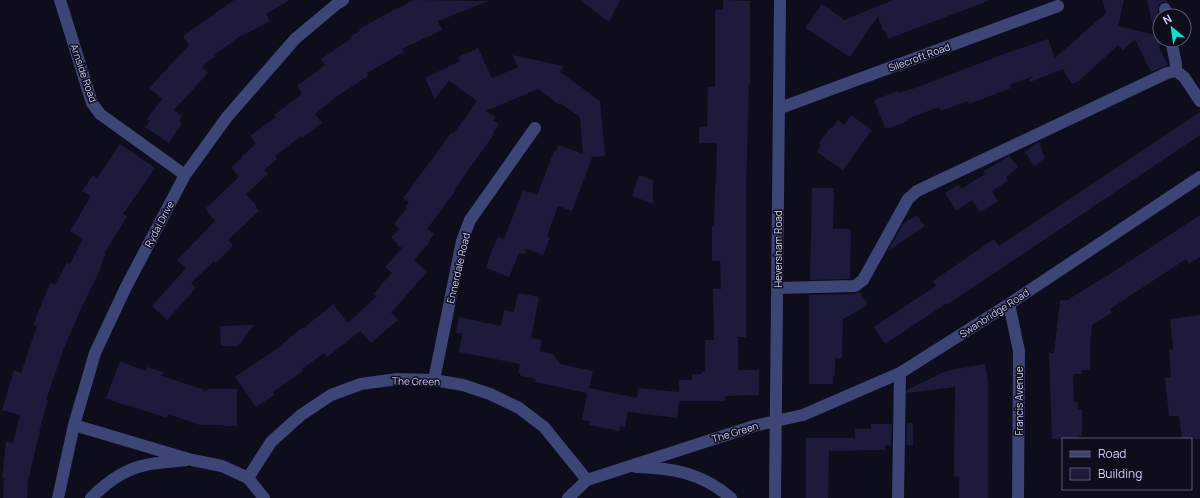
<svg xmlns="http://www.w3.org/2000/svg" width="1200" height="498" font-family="Manrope,sans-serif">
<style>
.building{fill:#1c1b3b}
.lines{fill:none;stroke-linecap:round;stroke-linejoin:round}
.minor{stroke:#3c4576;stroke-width:12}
.labels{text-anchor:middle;stroke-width:3;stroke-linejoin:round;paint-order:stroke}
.street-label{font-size:10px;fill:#cdd0fa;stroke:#0d0d1c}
</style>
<rect width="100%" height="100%" fill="#0d0d1c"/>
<!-- building -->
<path class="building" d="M 234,0 L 290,0 L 266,14 L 270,21 L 244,35 L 243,34 L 214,55 L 216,56 L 202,66 L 208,73 L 174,110 L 182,116 L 179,121 L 182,124 L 169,143 L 145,127 L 150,121 L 147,119 L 162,99 L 149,88 L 189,45 L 183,36 Z
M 414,0 L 489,1 L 438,21 L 442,30 L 402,49 L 404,52 L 367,73 L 368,76 L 336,97 L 315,114 L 322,123 L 302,138 L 301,136 L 275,156 L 277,159 L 264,170 L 268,174 L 246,194 L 257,206 L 256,207 L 259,211 L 228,240 L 233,246 L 216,263 L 214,261 L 191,283 L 196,288 L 167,320 L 152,306 L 186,268 L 177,260 L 215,221 L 205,209 L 239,177 L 231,167 L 242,158 L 241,157 L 256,144 L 250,136 L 276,117 L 274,115 L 302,94 L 297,86 L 325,65 L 321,59 L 352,38 L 351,36 L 360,31 L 359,29 L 392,11 Z
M 580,0 L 620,0 L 609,22 Z
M 723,0 L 750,1 L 750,84 L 749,84 L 746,190 L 746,337 L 738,337 L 738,370 L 759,370 L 759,395 L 725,396 L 725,401 L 679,401 L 677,418 L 628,412 L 625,427 L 620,426 L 619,431 L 589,425 L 590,421 L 582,420 L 587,393 L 535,382 L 536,379 L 520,376 L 521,374 L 518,373 L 520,364 L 459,352 L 462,334 L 456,333 L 459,317 L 501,326 L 504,310 L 514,312 L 518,293 L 539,297 L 531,338 L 542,340 L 540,351 L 553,354 L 560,364 L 593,371 L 589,388 L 637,398 L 638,388 L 679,392 L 679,380 L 692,380 L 692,374 L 702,374 L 702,372 L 705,372 L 705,340 L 714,340 L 713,289 L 721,289 L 720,261 L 712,261 L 712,226 L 714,226 L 715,185 L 716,185 L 717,143 L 699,143 L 699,127 L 707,127 L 708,87 L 715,87 L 715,10 L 723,10 Z
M 893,0 L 988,0 L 988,1 L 888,39 L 885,31 L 883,31 L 878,16 L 850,57 L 805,28 L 822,4 L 844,20 Z
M 1102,0 L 1124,0 L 1118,26 L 1155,35 L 1147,0 L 1167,0 L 1169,3 L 1164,2 L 1161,3 L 1158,6 L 1158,10 L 1160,20 L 1160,40 L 1164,40 L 1164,43 L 1158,46 L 1168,65 L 1151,72 L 1135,39 L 1123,50 L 1118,45 L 1080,80 L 1072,84 L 1063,69 L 1030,82 L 1029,80 L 1034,76 L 1010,85 L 1011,88 L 969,104 L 968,101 L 941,111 L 939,107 L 907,119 L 908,121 L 887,129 L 887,127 L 885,128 L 874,100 L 898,91 L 899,93 L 915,88 L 1015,50 L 1048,39 L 1055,58 L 1106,13 Z
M 478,48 L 492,78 L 518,67 L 512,55 L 564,66 L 560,72 L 600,101 L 605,156 L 591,157 L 592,158 L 572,211 L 558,206 L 547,236 L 550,238 L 543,255 L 526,249 L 524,254 L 519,253 L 509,277 L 486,268 L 492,250 L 498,237 L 504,239 L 523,190 L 537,195 L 554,151 L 556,152 L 559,145 L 583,154 L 580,117 L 560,103 L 559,105 L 538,89 L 486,111 L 496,117 L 493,120 L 499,124 L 493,133 L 494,134 L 455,189 L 456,190 L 427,229 L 434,234 L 429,241 L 430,242 L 414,260 L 427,272 L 391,313 L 398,320 L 371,343 L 360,331 L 330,355 L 327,357 L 324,353 L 302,369 L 303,371 L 273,392 L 274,395 L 256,407 L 235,377 L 281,346 L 280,346 L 303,327 L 304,328 L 333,304 L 348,323 L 377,296 L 374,294 L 380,288 L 379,287 L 392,273 L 385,267 L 402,248 L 396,244 L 397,243 L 391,238 L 399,229 L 394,224 L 407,208 L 405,207 L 409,202 L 403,198 L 452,132 L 454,133 L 477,101 L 449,81 L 435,99 L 425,78 L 460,61 L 458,57 Z
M 1200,112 L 1200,135 L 948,304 L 947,303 L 885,344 L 874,327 L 936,286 L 933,281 L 994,239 L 999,246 Z
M 851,115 L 872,130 L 843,170 L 817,152 L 821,145 L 819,143 L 831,127 L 832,128 L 838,120 L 844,125 Z
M 1039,142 L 1045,158 L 1034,166 L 1025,152 Z
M 120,144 L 155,168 L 123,214 L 127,216 L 104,254 L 106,254 L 102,261 L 103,261 L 100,267 L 101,268 L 80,311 L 64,348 L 46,400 L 48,400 L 39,431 L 40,431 L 28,481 L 27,498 L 3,498 L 4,479 L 2,478 L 6,441 L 13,443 L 20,415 L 2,410 L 14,370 L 21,373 L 37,326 L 33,325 L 50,283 L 55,285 L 67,262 L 70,264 L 83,239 L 70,231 L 91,196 L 82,191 L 93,175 L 97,178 Z
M 1009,156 L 1018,167 L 1006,177 L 1008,181 L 992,191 L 998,201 L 980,212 L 972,200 L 956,211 L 945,193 L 959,184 L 961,189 L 985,174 L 984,171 Z
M 639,175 L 653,180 L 653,204 L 632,196 Z
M 812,188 L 834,188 L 833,229 L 851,229 L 850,279 L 810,280 Z
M 917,215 L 925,226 L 888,251 L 903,224 Z
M 1200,215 L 1200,257 L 1189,264 L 1186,259 L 1110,309 L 1112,313 L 1092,325 L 1090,346 L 1090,370 L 1082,370 L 1082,374 L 1073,374 L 1074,402 L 1078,402 L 1078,409 L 1082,409 L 1082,436 L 1079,436 L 1079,439 L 1052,439 L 1049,353 L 1054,353 L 1060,300 L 1066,301 L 1104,277 L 1104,278 Z
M 860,292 L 868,305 L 843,319 L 842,358 L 835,358 L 835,375 L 833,376 L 833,384 L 809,384 L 809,295 L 855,294 Z
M 1200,315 L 1200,439 L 1182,439 L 1179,416 L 1169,416 L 1165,378 L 1171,377 L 1169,350 L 1173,349 L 1170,319 Z
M 254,325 L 238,346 L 221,346 L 220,326 Z
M 120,361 L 145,371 L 147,367 L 163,372 L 162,376 L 205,390 L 203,392 L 208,389 L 237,389 L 237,426 L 223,426 L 223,425 L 200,425 L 168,414 L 167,418 L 127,405 L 127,406 L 106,398 Z
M 985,364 L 988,380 L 988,498 L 959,498 L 959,477 L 954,476 L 955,387 L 907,393 L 907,390 L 946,371 Z
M 907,423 L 913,423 L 913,446 L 906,445 Z
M 871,424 L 892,424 L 891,445 L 885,445 L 885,450 L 829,451 L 828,498 L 806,498 L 806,438 L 855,438 L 855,429 L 871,429 Z"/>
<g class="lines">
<!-- minor -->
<path class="minor" d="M 60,0 L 92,103 L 100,114 L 185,175
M 1165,9 L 1166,16
M 1171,40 L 1176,64 L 1176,71
M 780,108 L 1058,6
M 777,288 L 855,286 L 863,280 L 908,199 L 917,191 L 1167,73 L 1176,71 L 1184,77 L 1200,101
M 1009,304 L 1019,351 L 1018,498
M 434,380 L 462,241 L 470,220 L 535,128
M 74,425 L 192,460 L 222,466 L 248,478 L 264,498
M 636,467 C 673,468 702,473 731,498
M 248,478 L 271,442 L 301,415 L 331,395 L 361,384 L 397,379 L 434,380 L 463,385 L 490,394 L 519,408 L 544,427 L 587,480
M 58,498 L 74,425 L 95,353 L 126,287 L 185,175 L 227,117 L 295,39 L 338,3 L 343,0
M 91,498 C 106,483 124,469 146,465 C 159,462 173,462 186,460
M 568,498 L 587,480 L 754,426 L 803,415 L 900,373 L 1009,304 L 1200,177
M 775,498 L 780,0
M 898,498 L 900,373"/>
</g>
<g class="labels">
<!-- street labels -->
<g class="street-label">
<text transform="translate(919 57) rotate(-20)" y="4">Silecroft Road</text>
<text transform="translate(84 73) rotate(71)" y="4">Arnside Road</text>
<text transform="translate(159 224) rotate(-62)" y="4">Rydal Drive</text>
<text transform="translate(778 249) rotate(-90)" y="4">Heversham Road</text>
<text transform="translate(458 268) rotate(-77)" y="4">Ennerdale Road</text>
<text transform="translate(994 313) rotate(-33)" y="4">Swanbridge Road</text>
<text transform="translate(416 381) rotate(1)" y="4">The Green</text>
<text transform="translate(1019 401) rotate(-90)" y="4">Francis Avenue</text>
<text transform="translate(735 432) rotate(-17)" y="4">The Green</text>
</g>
</g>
<!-- legend -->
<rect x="1062" y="438" width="130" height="52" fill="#0d0d1c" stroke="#5a5b75"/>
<rect x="1070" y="451" width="20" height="6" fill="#3c4576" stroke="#5a5b75"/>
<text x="1098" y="458" font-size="12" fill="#cdd0fa">Road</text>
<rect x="1070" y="468" width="20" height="12" fill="#1c1b3b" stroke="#5a5b75"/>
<text x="1098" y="478" font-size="12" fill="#cdd0fa">Building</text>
<!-- north arrow -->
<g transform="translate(1172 28) rotate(331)"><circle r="19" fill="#0d0d1c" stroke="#5a5b75"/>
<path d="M0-3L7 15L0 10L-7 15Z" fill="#15ddcc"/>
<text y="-6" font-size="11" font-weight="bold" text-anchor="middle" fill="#cdd0fa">N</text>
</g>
</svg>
